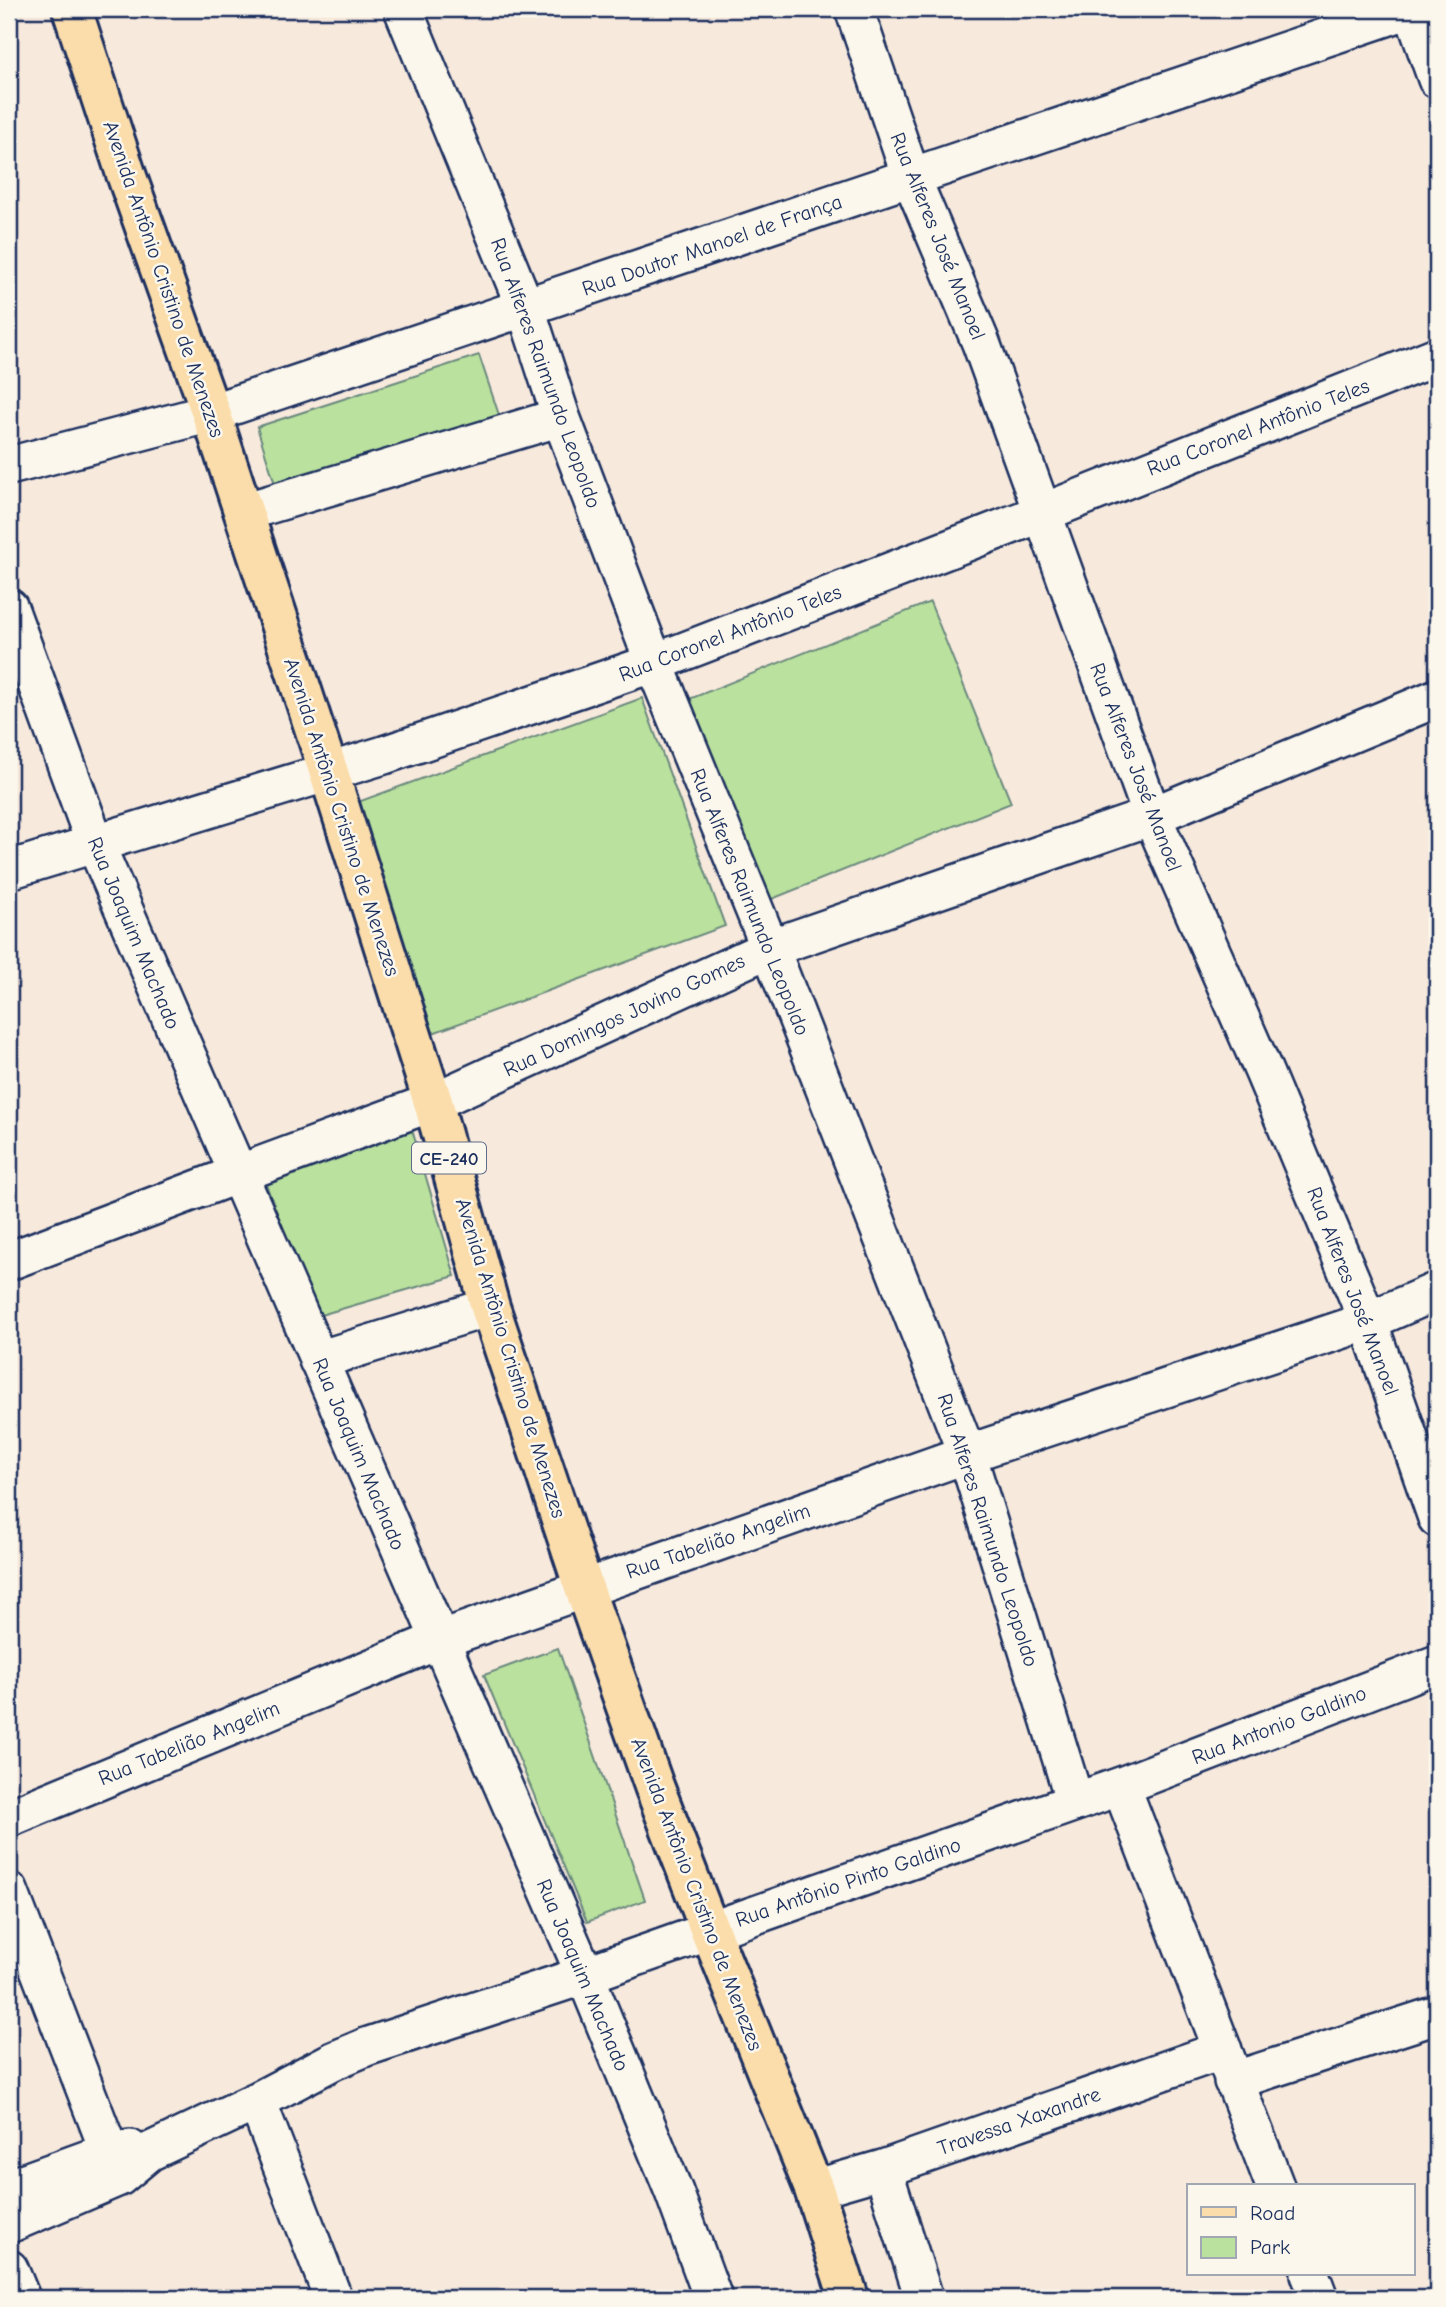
<svg xmlns="http://www.w3.org/2000/svg" width="1446" height="2307" font-family="'Comic Neue',sans-serif">
<style>
.green{fill:#bae19d;stroke:#6a887e;stroke-width:2}
.lines{fill:none;stroke-linecap:round;stroke-linejoin:round}
.minor-casing{stroke:#1b2f5e;stroke-width:42}
.major-casing{stroke:#1b2f5e;stroke-width:44}
.minor{stroke:#fbf7ec;stroke-width:37}
.major{stroke:#fbddab;stroke-width:38}
.labels{text-anchor:middle;stroke-width:5;stroke-linejoin:round;paint-order:stroke}
.shield{fill:#fbf7ec;stroke:#5e6b89;stroke-width:2}
.shield-label{font-size:19px;font-weight:bold;fill:#1b2f5e}
.street-label{font-size:21px;fill:#1b2f5e;stroke:#fbf7ec}
</style>
<rect width="100%" height="100%" fill="#f7e9dc"/>
<filter id="ink" filterUnits="userSpaceOnUse"><feTurbulence type="fractalNoise" baseFrequency=".0143" numOctaves="2"/><feDisplacementMap in="SourceGraphic" scale="14" xChannelSelector="R" yChannelSelector="G"/><feConvolveMatrix kernelMatrix="1 2 1 2 8 2 1 2 1" color-interpolation-filters="sRGB"/></filter>
<g filter="url(#ink)">
<!-- green -->
<path class="green" d="M 479,355 L 499,415 L 276,487 L 257,427 Z
M 930,602 L 1011,803 L 767,901 L 687,700 Z
M 642,698 L 725,926 L 430,1034 L 347,806 Z
M 408,1116 L 455,1276 L 317,1316 L 265,1182 Z
M 558,1648 L 645,1900 L 587,1922 L 484,1675 Z"/>
<g class="lines">
<!-- minor casing -->
<g class="minor-casing">
<path id="minor" d="M 403,9 L 526,309 L 561,417 L 654,663 L 770,948 L 967,1454 L 1075,1802
M 854,9 L 911,177 L 981,343 L 1152,816 L 1264,1072 L 1368,1321 L 1437,1518
M 1412,9 L 1437,79
M 9,466 L 211,413 L 1410,9
M 244,512 L 561,417
M 9,608 L 95,843 L 585,1975 L 674,2192 L 713,2298
M 9,870 L 384,755 L 654,663 L 1042,513 L 1437,356
M 9,1261 L 238,1174 L 433,1102 L 770,948 L 1152,816 L 1437,698
M 318,1360 L 490,1307
M 1121,1786 L 1275,2186
M 9,1818 L 439,1640 L 967,1454 L 1368,1321 L 1437,1291
M 9,1891 L 119,2177
M 1233,2081 L 1437,2015
M 257,2101 L 333,2298
M 883,2169 L 924,2298
M 9,2188 L 108,2152 L 130,2149
M 814,2189 L 883,2169 L 1223,2050
M 9,2224 L 119,2177 L 149,2152 L 257,2101 L 333,2061 L 366,2047 L 585,1975 L 1121,1786 L 1437,1664
M 9,2269 L 21,2298
M 1310,2274 L 1319,2298"/>
</g>
<!-- major casing -->
<g class="major-casing">
<path id="major" d="M 72,9 L 126,174 L 211,413 L 328,770 L 433,1102 L 490,1307 L 584,1588 L 654,1786 L 710,1931 L 814,2189 L 849,2298"/>
</g>
<!-- minor -->
<use href="#minor" class="minor"/>
<!-- major -->
<use href="#major" class="major"/>
</g>
</g>
<g class="labels">
<!-- shield labels -->
<rect class="shield" x="412" y="1142.5" width="74" height="31" rx="5"/>
<g class="shield-label">
<text x="449" y="1165">CE-240</text>
</g>
<!-- street labels -->
<g class="street-label">
<text transform="translate(938 236) rotate(68)" y="7">Rua Alferes José Manoel</text>
<text transform="translate(712 245) rotate(-19)" y="7">Rua Doutor Manoel de França</text>
<text transform="translate(164 279) rotate(71)" y="7">Avenida Antônio Cristino de Menezes</text>
<text transform="translate(546 373) rotate(70)" y="7">Rua Alferes Raimundo Leopoldo</text>
<text transform="translate(1258 427) rotate(-21)" y="7">Rua Coronel Antônio Teles</text>
<text transform="translate(730 633) rotate(-21)" y="7">Rua Coronel Antônio Teles</text>
<text transform="translate(1136 767) rotate(69)" y="7">Rua Alferes José Manoel</text>
<text transform="translate(342 817) rotate(72)" y="7">Avenida Antônio Cristino de Menezes</text>
<text transform="translate(750 902) rotate(68)" y="7">Rua Alferes Raimundo Leopoldo</text>
<text transform="translate(134 933) rotate(67)" y="7">Rua Joaquim Machado</text>
<text transform="translate(624 1015) rotate(-25)" y="7">Rua Domingos Jovino Gomes</text>
<text transform="translate(1353 1291) rotate(69)" y="7">Rua Alferes José Manoel</text>
<text transform="translate(511 1358) rotate(73)" y="7">Avenida Antônio Cristino de Menezes</text>
<text transform="translate(359 1454) rotate(67)" y="7">Rua Joaquim Machado</text>
<text transform="translate(988 1530) rotate(72)" y="7">Rua Alferes Raimundo Leopoldo</text>
<text transform="translate(718 1541) rotate(-19)" y="7">Rua Tabelião Angelim</text>
<text transform="translate(1279 1725) rotate(-21)" y="7">Rua Antonio Galdino</text>
<text transform="translate(189 1743) rotate(-22)" y="7">Rua Tabelião Angelim</text>
<text transform="translate(848 1882) rotate(-19)" y="7">Rua Antônio Pinto Galdino</text>
<text transform="translate(697 1894) rotate(69)" y="7">Avenida Antônio Cristino de Menezes</text>
<text transform="translate(583 1975) rotate(67)" y="7">Rua Joaquim Machado</text>
<text transform="translate(1019 2121) rotate(-19)" y="7">Travessa Xaxandre</text>
</g>
</g>
<!-- margin -->
<rect width="1446" height="2307" fill="none" stroke="#fbf7ec" stroke-width="35"/>
<rect x="18" y="18" width="1411" height="2272" fill="none" stroke="#1b2f5e" stroke-width="2.5" filter="url(#ink)"/>
<!-- legend -->
<rect x="1187" y="2184" width="228" height="91" fill="#fbf7ec" stroke="#a1a7b3" stroke-width="2"/>
<rect x="1201" y="2207" width="35" height="10" fill="#fbddab" stroke="#a1a7b3" stroke-width="2"/>
<text x="1250" y="2220" font-size="21" fill="#1b2f5e">Road</text>
<rect x="1201" y="2237" width="35" height="21" fill="#bae19d" stroke="#a1a7b3" stroke-width="2"/>
<text x="1250" y="2254" font-size="21" fill="#1b2f5e">Park</text>
</svg>
